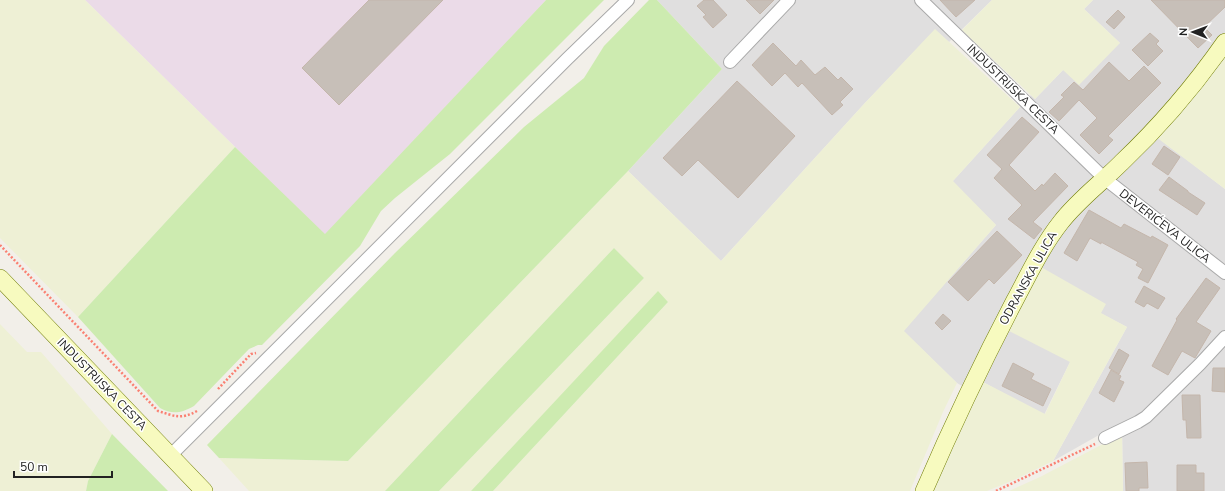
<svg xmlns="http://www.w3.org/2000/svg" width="1225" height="491" font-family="'Nunito Sans',sans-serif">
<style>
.residential{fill:#e0dfdf}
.industrial{fill:#ebdbe8}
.farmland{fill:#eef0d5}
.grass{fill:#cdebb0}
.building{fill:#c7bfb8;stroke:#c4b6ab}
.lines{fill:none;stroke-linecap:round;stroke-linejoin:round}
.street-casing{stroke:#a9a9a9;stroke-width:14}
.secondary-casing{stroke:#707d05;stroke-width:18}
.path{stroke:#fa8072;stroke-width:2.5;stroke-dasharray:2 2;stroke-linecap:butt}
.street{stroke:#fff;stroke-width:12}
.secondary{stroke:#f7fabf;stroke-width:17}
.labels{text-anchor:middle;stroke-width:3;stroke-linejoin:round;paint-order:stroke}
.street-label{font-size:12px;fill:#222;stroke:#fff}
</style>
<rect width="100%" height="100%" fill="#f2efe9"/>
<!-- residential -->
<path class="residential" d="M 657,0 L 992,0 L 949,42 L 935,30 L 864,104 L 721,261 L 628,171 L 722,69 Z
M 1093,0 L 1225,0 L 1225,55 L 1157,137 L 1225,189 L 1225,491 L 1123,491 L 1122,422 L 1053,461 L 1127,327 L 1100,313 L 1106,304 L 1070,362 L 1044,415 L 981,381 L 975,394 L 957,383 L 903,331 L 996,225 L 952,182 L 1031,95 L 1035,99 L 1063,70 L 1120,43 L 1084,9 Z"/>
<!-- industrial -->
<path class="industrial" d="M 85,0 L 546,0 L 325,235 Z"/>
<!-- farmland -->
<path class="farmland" d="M 0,0 L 85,0 L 235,147 L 78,317 L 0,238 Z
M 992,0 L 1093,0 L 1084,9 L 1120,43 L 1079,85 L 1063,70 L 1035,99 L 962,30 Z
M 935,29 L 1020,107 L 953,181 L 996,225 L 904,331 L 957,383 L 943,412 L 910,491 L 493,491 L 668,302 L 658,292 L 471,491 L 439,491 L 644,278 L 614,248 L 385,491 L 249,491 L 219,458 L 348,461 L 628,171 L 721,261 L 864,104 Z
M 1225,55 L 1225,189 L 1156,137 Z
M 1041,267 L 1106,304 L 1101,313 L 1127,327 L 1053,461 L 1016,479 L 987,491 L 931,491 L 981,381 L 1045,414 L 1070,362 L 1007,330 Z
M 0,324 L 27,352 L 41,352 L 112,434 L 88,481 L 86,491 L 0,491 Z
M 1122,434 L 1123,491 L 1009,491 L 1040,477 Z"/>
<!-- grass -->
<path class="grass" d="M 546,0 L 604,0 L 450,154 L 395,198 L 381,211 L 360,246 L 262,345 L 258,345 L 249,349 L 194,406 C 181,413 173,415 160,408 L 78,317 L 235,147 L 325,234 Z
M 649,0 L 657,0 L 722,69 L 628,171 L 348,461 L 219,458 L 207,445 L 395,253 L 524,127 L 584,78 L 604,46 Z
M 614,248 L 644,278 L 439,491 L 385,491 Z
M 658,291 L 668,302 L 493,491 L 471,491 Z
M 112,434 L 168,491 L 86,491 L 88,481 Z"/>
<!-- building -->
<path class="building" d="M 369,0 L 443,0 L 339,105 L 302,68 Z
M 704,0 L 713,0 L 727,15 L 713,28 L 703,17 L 706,15 L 697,6 Z
M 746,0 L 774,0 L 760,14 Z
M 940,0 L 975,0 L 956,17 Z
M 1151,0 L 1225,0 L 1225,7 L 1204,27 L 1212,35 L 1198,48 Z
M 1118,10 L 1125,17 L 1114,29 L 1106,22 Z
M 1150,33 L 1159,41 L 1156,44 L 1163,51 L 1148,66 L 1132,50 Z
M 773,43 L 796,66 L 801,60 L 815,75 L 825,67 L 838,80 L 841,77 L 853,89 L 840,102 L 843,105 L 832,115 L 802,83 L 798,87 L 785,73 L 772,86 L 752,65 Z
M 1109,62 L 1129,81 L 1144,66 L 1161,83 L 1108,136 L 1113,140 L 1099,154 L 1080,135 L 1097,118 L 1079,100 L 1059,121 L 1049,112 L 1064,97 L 1061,95 L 1074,82 L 1083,90 Z
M 737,81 L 795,136 L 738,198 L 698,160 L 682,176 L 663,158 Z
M 1022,117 L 1039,132 L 1009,165 L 1035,191 L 1042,184 L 1043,186 L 1055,173 L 1068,186 L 1033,222 L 1042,229 L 1034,239 L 1008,219 L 1022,205 L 994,178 L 1002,169 L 987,155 Z
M 1164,146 L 1180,157 L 1168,175 L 1152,164 Z
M 1169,177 L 1188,191 L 1188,192 L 1205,203 L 1197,215 L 1159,190 Z
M 1089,210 L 1121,228 L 1124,224 L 1151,238 L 1152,236 L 1168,245 L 1148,283 L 1138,278 L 1143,269 L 1136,265 L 1138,262 L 1101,242 L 1101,244 L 1090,238 L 1077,261 L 1064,253 Z
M 997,231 L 1022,255 L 994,284 L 989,279 L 968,301 L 948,282 Z
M 1206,278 L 1220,288 L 1196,322 L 1211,331 L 1195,358 L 1182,351 L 1168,375 L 1152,366 L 1177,320 L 1176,319 Z
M 1144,286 L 1165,298 L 1158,309 L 1147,303 L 1144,307 L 1135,302 Z
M 943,314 L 951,321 L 942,330 L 935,323 Z
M 1119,349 L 1129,355 L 1119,374 L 1109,368 Z
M 1013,363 L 1034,374 L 1031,379 L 1051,389 L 1043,406 L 1002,386 Z
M 1213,368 L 1225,368 L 1225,392 L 1212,391 Z
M 1111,370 L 1121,376 L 1119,380 L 1124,382 L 1114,402 L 1099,393 Z
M 1182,395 L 1200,395 L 1201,438 L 1187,438 L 1186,420 L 1183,420 Z
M 1147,462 L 1148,488 L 1139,488 L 1139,491 L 1126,491 L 1125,463 Z
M 1177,465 L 1196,465 L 1196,473 L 1204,473 L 1204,491 L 1177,491 Z"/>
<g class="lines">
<!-- street casing -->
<g class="street-casing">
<path id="street" d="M 921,0 L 1104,178 L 1225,273
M 730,62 L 789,0
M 1105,438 L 1138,422 L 1146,417 L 1200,364 L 1225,337
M 170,456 L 567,59 L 628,0"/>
</g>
<!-- secondary casing -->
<g class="secondary-casing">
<path id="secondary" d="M 0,278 L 204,491
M 924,491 C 952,426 982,363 1015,300 C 1029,274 1042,246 1061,222 C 1078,200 1101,183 1121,163 C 1159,127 1195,85 1225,42"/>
</g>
<!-- path -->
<path class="path" d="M 0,245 L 158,411 C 175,416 180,420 197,411
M 218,389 L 251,354 L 256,353
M 996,491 L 1095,444"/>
<!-- street -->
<use href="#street" class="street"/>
<!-- secondary -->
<use href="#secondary" class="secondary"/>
</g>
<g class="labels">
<!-- street labels -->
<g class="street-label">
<text transform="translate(1013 89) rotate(44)" y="4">INDUSTRIJSKA CESTA</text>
<text transform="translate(1165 226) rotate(38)" y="4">DEVERIĆEVA ULICA</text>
<text transform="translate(1028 278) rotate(-61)" y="4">ODRANSKA ULICA</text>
<text transform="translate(102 384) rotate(46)" y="4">INDUSTRIJSKA CESTA</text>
</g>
</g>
<!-- north arrow -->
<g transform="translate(1193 32) rotate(271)" stroke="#ffffff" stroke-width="3" paint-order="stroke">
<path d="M0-3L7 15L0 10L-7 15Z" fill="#222222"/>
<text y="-6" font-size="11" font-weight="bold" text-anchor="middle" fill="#222222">N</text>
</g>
<!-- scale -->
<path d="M14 471v6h98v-6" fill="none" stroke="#222222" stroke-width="2"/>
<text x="20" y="471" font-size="12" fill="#222222" stroke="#ffffff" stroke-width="3" paint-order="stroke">50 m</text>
</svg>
